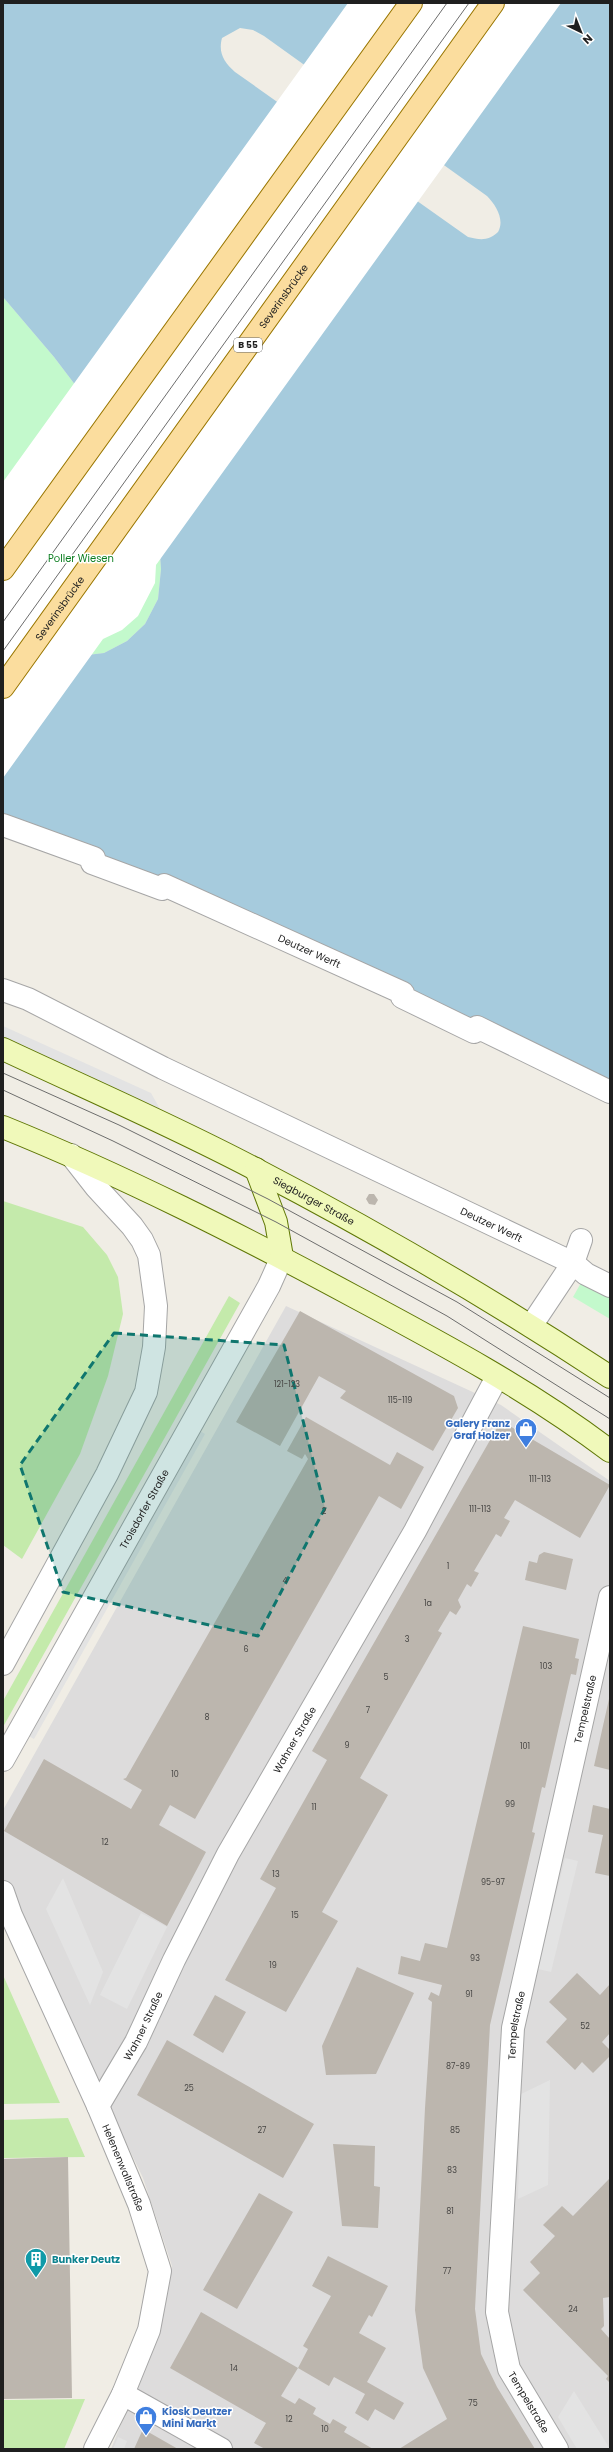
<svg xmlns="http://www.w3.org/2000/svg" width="613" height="2452" font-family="Poppins,sans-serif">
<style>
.residential{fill:#dddcdc}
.grass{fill:#c4eaab}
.park{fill:#c3f9cc}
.parking{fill:#e3e3e3}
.water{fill:#a6cbdd;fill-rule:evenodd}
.pier{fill:#fff}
.building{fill:#bcb6ae}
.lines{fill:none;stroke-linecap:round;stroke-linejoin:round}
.service-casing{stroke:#a6a6a6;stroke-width:24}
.minor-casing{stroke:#a6a6a6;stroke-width:24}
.secondary-casing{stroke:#5f7705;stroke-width:24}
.primary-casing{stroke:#997601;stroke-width:24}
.service{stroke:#fff;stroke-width:22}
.minor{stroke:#fff;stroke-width:22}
.secondary{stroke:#f0f9ba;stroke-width:22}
.primary{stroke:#fbdd9e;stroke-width:22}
.tram{stroke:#6d6d6d;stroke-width:1}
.marked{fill:#0f766e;fill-opacity:0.2;stroke:#0f766e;stroke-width:3;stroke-dasharray:8 5;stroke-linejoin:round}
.labels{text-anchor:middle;stroke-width:3;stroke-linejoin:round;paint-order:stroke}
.number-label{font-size:8px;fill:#464543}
.shield{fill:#fff;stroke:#626262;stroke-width:1}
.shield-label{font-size:9px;font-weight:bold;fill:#1f1f1f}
.street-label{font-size:10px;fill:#1f1f1f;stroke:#fff}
.park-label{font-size:10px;fill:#0c7e21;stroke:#fff}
.shop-label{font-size:10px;font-weight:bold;fill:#366cbe;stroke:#fff;text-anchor:end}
.culture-label{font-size:10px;font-weight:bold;fill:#0d838f;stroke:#fff;text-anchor:start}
</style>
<rect width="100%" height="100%" fill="#f0ede5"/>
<!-- residential -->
<path class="residential" d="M 286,1306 L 501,1405 L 610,1481 L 610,2449 L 111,2449 L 157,2335 L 172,2266 L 143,2178 L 3,1887 L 3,1810 Z"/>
<!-- grass -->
<path class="grass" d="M 3,1201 L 83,1227 L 107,1255 L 118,1277 L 123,1314 L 108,1376 L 80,1454 L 22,1559 L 3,1545 Z
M 229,1296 L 240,1303 L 3,1727 L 3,1701 Z
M 3,1975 L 60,2103 L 3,2104 Z
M 68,2118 L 85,2157 L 3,2158 L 3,2120 Z
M 85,2399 L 64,2449 L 3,2449 L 3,2400 Z"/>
<!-- park -->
<path class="park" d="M 3,297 L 54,357 L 92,407 L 159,541 L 161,569 L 158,599 L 145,624 L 127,641 L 104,653 L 79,656 L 3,616 Z
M 586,1274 L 610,1286 L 610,1319 L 573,1297 Z"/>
<!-- parking -->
<path class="parking" d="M 3,1026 L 151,1093 L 160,1109 L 3,1038 Z
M 195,1428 L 205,1434 L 34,1739 L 25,1734 Z
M 565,1858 L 578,1861 L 551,1972 L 538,1969 Z
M 63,1878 L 103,1972 L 90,2005 L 46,1909 Z
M 141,1913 L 167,1927 L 127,2009 L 100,1995 Z
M 550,2080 L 548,2185 L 518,2199 L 521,2094 Z
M 574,2391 L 610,2449 L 577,2449 L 558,2417 Z
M 118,2437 L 127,2441 L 124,2449 L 113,2449 Z"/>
<!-- water -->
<path class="water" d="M 3,3 L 610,3 L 610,1092 L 3,825 L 3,616 L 79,656 L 104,653 L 127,641 L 145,624 L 158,599 L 161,569 L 159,541 L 92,407 L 54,357 L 3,297 ZM 240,28 L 253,30 L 264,36 L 487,196 C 496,205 505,220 498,232 C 489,241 480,240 468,237 L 235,72 C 224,62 218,53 222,38 Z"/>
<!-- pier -->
<path class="pier" d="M 348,3 L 561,3 L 156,565 L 155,583 L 138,616 L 122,630 L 103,639 L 3,778 L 3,482 Z"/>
<!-- building -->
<path class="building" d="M 369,1194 L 374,1194 L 378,1200 L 375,1205 L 369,1204 L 366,1199 Z
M 300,1311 L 454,1396 L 458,1408 L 433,1451 L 340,1398 L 346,1391 L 319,1376 L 280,1446 L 236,1422 Z
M 306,1417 L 390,1465 L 397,1452 L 424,1467 L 401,1509 L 379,1496 L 195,1819 L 170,1805 L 159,1825 L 206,1852 L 167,1926 L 4,1831 L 44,1759 L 131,1809 L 142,1790 L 123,1779 L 126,1778 L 308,1459 L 305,1454 L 302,1459 L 287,1451 Z
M 501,1421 L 610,1485 L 580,1538 L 515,1500 L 504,1518 L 510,1521 L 501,1537 L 496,1534 L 474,1571 L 479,1573 L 471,1587 L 467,1584 L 458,1600 L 461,1607 L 456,1615 L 450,1611 L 438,1631 L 442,1633 L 360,1778 L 388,1795 L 322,1912 L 338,1921 L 286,2012 L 225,1980 L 276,1888 L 260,1879 L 327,1760 L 312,1751 Z
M 544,1552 L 573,1559 L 566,1590 L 525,1580 L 529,1561 L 537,1563 L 539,1555 Z
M 523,1626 L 579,1639 L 575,1658 L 579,1659 L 576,1675 L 571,1674 L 545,1788 L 542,1787 L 532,1832 L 535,1833 L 490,2025 L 475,2309 L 481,2354 L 497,2387 L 535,2449 L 399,2449 L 447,2419 L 423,2368 L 415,2310 L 425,2108 L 432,2002 L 428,1999 L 431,1992 L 439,1996 L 442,1985 L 398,1974 L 401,1956 L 420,1961 L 425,1943 L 447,1948 Z
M 609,1699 L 610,1699 L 610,1770 L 594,1766 Z
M 593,1805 L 610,1809 L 610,1876 L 595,1873 L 603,1835 L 588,1832 Z
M 357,1967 L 414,1993 L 376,2074 L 326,2075 L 322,2046 Z
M 577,1973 L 600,1995 L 610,1984 L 610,2033 L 602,2042 L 610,2050 L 610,2056 L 593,2073 L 582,2062 L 575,2070 L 546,2042 L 567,2019 L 549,2002 Z
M 215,1995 L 246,2012 L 223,2053 L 193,2035 Z
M 167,2040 L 314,2124 L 283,2178 L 137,2095 Z
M 333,2144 L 375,2146 L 374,2186 L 380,2187 L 378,2228 L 342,2226 Z
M 68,2157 L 72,2398 L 3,2399 L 3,2159 Z
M 609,2179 L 610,2297 L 603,2298 L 604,2326 L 601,2329 L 610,2339 L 610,2383 L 606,2379 L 608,2376 L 523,2290 L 540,2273 L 530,2262 L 555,2236 L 543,2225 L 562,2206 L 573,2216 Z
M 259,2193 L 293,2212 L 237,2309 L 203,2290 Z
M 328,2256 L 388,2286 L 372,2317 L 369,2315 L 359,2333 L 386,2348 L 367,2382 L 404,2403 L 394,2420 L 375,2409 L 368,2421 L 355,2413 L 365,2394 L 334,2377 L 329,2386 L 298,2368 L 281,2396 L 295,2404 L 299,2398 L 316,2408 L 313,2414 L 330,2424 L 333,2419 L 347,2427 L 344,2432 L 373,2449 L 265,2449 L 254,2443 L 266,2423 L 170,2368 L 201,2312 L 298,2368 L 308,2349 L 303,2346 L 331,2296 L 312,2286 Z
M 143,2429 L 178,2449 L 134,2449 Z"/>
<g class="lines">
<!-- service casing -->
<g class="service-casing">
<g id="service">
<path id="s1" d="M 3,825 L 94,858 L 92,863 L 162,889 L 164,885 L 403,993 L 402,997 L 474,1032 L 477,1027 L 610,1092"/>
<path id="s2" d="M 3,990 L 28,999 L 163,1068 L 573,1263 L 586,1274 L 610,1286"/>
<path d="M 531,1326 L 573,1263 L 581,1240"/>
</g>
</g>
<!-- minor casing -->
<g class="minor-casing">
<g id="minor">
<path d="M 3,1664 L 107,1474 L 146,1392 L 154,1347 L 156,1306 L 149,1255 L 142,1240 L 132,1226 L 96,1187 L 71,1155"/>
<path id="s3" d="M 3,1760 L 269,1286 L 282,1257"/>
<path id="s4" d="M 3,1892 L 11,1915 L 98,2106 L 139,2204 L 160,2271 L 149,2330 L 123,2394 L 95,2449"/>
<path id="s5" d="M 98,2106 L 136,2042 L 174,1960 L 228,1854 L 415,1531 L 497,1377"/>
<path d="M 123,2394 L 221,2449"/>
<path id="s6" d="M 557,2449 L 509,2369 L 497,2312 L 513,2028 L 610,1597"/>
</g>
</g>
<!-- secondary casing -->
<g class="secondary-casing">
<g id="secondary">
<path id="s7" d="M 3,1049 C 88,1089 174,1126 257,1170 C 378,1233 496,1302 610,1377"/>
<path d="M 3,1127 C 124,1176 240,1235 355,1297 C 443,1344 531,1391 610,1451"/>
<path d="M 256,1169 L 276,1222 L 282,1257"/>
</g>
</g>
<!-- primary casing -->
<g class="primary-casing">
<g id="primary">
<path d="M 3,569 L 411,3"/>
<path id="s8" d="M 3,687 L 493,3"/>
</g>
</g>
<!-- service -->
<use href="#service" class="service"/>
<!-- minor -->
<use href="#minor" class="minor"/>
<!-- secondary -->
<use href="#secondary" class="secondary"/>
<!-- primary -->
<use href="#primary" class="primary"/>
<!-- tram -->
<path class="tram" d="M 3,622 L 447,3
M 3,651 L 469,3
M 3,1073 L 119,1125 L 268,1199 L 457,1302 L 610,1398
M 3,1090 L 113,1141 L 276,1222 L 447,1316 L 610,1419"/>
</g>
<!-- marked area -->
<path class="marked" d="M 114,1333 L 284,1345 L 325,1508 L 258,1636 L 63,1592 L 20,1465 Z"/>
<!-- icons -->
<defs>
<g id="shop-pin" transform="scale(1.15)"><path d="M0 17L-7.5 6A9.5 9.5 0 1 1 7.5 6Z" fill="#3f7fe0" stroke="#fff"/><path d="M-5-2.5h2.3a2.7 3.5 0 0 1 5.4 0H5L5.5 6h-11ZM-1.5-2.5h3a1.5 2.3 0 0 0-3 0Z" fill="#fff"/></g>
<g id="building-pin" transform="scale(1.15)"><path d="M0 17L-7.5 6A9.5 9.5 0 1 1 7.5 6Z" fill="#0f9aa8" stroke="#fff"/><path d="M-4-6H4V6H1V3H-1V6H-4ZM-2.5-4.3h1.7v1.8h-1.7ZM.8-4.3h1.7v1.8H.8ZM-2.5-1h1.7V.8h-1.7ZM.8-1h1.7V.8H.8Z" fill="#fff"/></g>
</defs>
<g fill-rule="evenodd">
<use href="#shop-pin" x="526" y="1429"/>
<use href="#building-pin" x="36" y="2259"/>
<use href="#shop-pin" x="146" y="2417"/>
</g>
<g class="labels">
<!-- number labels -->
<g class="number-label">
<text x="287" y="1387">121-123</text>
<text x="400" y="1403">115-119</text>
<text x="540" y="1482">111-113</text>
<text x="480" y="1512">111-113</text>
<text x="324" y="1514">2</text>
<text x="448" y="1569">1</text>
<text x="285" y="1583">4</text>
<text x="428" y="1606">1a</text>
<text x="407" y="1642">3</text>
<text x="246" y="1652">6</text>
<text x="546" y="1669">103</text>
<text x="386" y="1680">5</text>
<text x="368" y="1713">7</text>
<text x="207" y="1720">8</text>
<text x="347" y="1748">9</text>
<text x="525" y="1749">101</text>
<text x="175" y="1777">10</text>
<text x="510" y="1807">99</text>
<text x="314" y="1810">11</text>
<text x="105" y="1845">12</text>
<text x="276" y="1877">13</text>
<text x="493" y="1885">95-97</text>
<text x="295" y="1918">15</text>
<text x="475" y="1961">93</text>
<text x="273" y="1968">19</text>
<text x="469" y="1997">91</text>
<text x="585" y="2029">52</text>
<text x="458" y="2069">87-89</text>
<text x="189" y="2091">25</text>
<text x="262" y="2133">27</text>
<text x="455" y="2133">85</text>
<text x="452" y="2173">83</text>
<text x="450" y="2214">81</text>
<text x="447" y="2274">77</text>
<text x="573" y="2312">24</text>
<text x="234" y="2371">14</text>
<text x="473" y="2406">75</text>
<text x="289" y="2422">12</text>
<text x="325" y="2432">10</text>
</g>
<!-- shield labels -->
<rect class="shield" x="234" y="338" width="28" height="14" rx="3"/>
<g class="shield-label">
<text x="248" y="348">B 55</text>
</g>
<!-- street labels -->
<g class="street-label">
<text dy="4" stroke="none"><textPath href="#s8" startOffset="481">Severinsbrücke</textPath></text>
<text dy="4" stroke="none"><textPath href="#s8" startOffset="97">Severinsbrücke</textPath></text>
<text dy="4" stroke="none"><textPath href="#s1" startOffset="341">Deutzer Werft</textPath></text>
<text dy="4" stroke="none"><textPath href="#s7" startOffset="346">Siegburger Straße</textPath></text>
<text dy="4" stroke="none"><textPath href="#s2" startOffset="542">Deutzer Werft</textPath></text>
<text dy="4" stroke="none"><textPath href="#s3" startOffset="288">Troisdorfer Straße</textPath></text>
<text dy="4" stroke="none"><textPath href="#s6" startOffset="763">Tempelstraße</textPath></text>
<text dy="4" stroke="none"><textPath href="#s5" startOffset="416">Wahner Straße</textPath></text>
<text dy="4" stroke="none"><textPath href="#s5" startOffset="92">Wahner Straße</textPath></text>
<text dy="4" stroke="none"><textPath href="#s6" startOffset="439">Tempelstraße</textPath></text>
<text dy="4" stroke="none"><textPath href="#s4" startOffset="301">Helenenwallstraße</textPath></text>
<text transform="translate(529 2402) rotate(59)" y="4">Tempelstraße</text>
</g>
<!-- park labels -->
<g class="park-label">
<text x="81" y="562">Poller Wiesen</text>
</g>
<!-- shop labels -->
<g class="shop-label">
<text x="510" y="1427">Galery Franz<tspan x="510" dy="12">Graf Holzer</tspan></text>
<text x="162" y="2415" text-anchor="start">Kiosk Deutzer<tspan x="162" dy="12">Mini Markt</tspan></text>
</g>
<!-- culture labels -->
<g class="culture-label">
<text x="52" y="2263">Bunker Deutz</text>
</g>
</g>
<!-- border -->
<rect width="613" height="2452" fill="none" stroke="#1f1f1f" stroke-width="8"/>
<!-- north arrow -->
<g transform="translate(581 32) rotate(137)" stroke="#ffffff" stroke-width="3" paint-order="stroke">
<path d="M0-3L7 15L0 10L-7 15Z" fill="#1f1f1f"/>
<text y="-6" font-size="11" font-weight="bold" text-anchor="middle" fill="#1f1f1f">N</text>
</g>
</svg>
